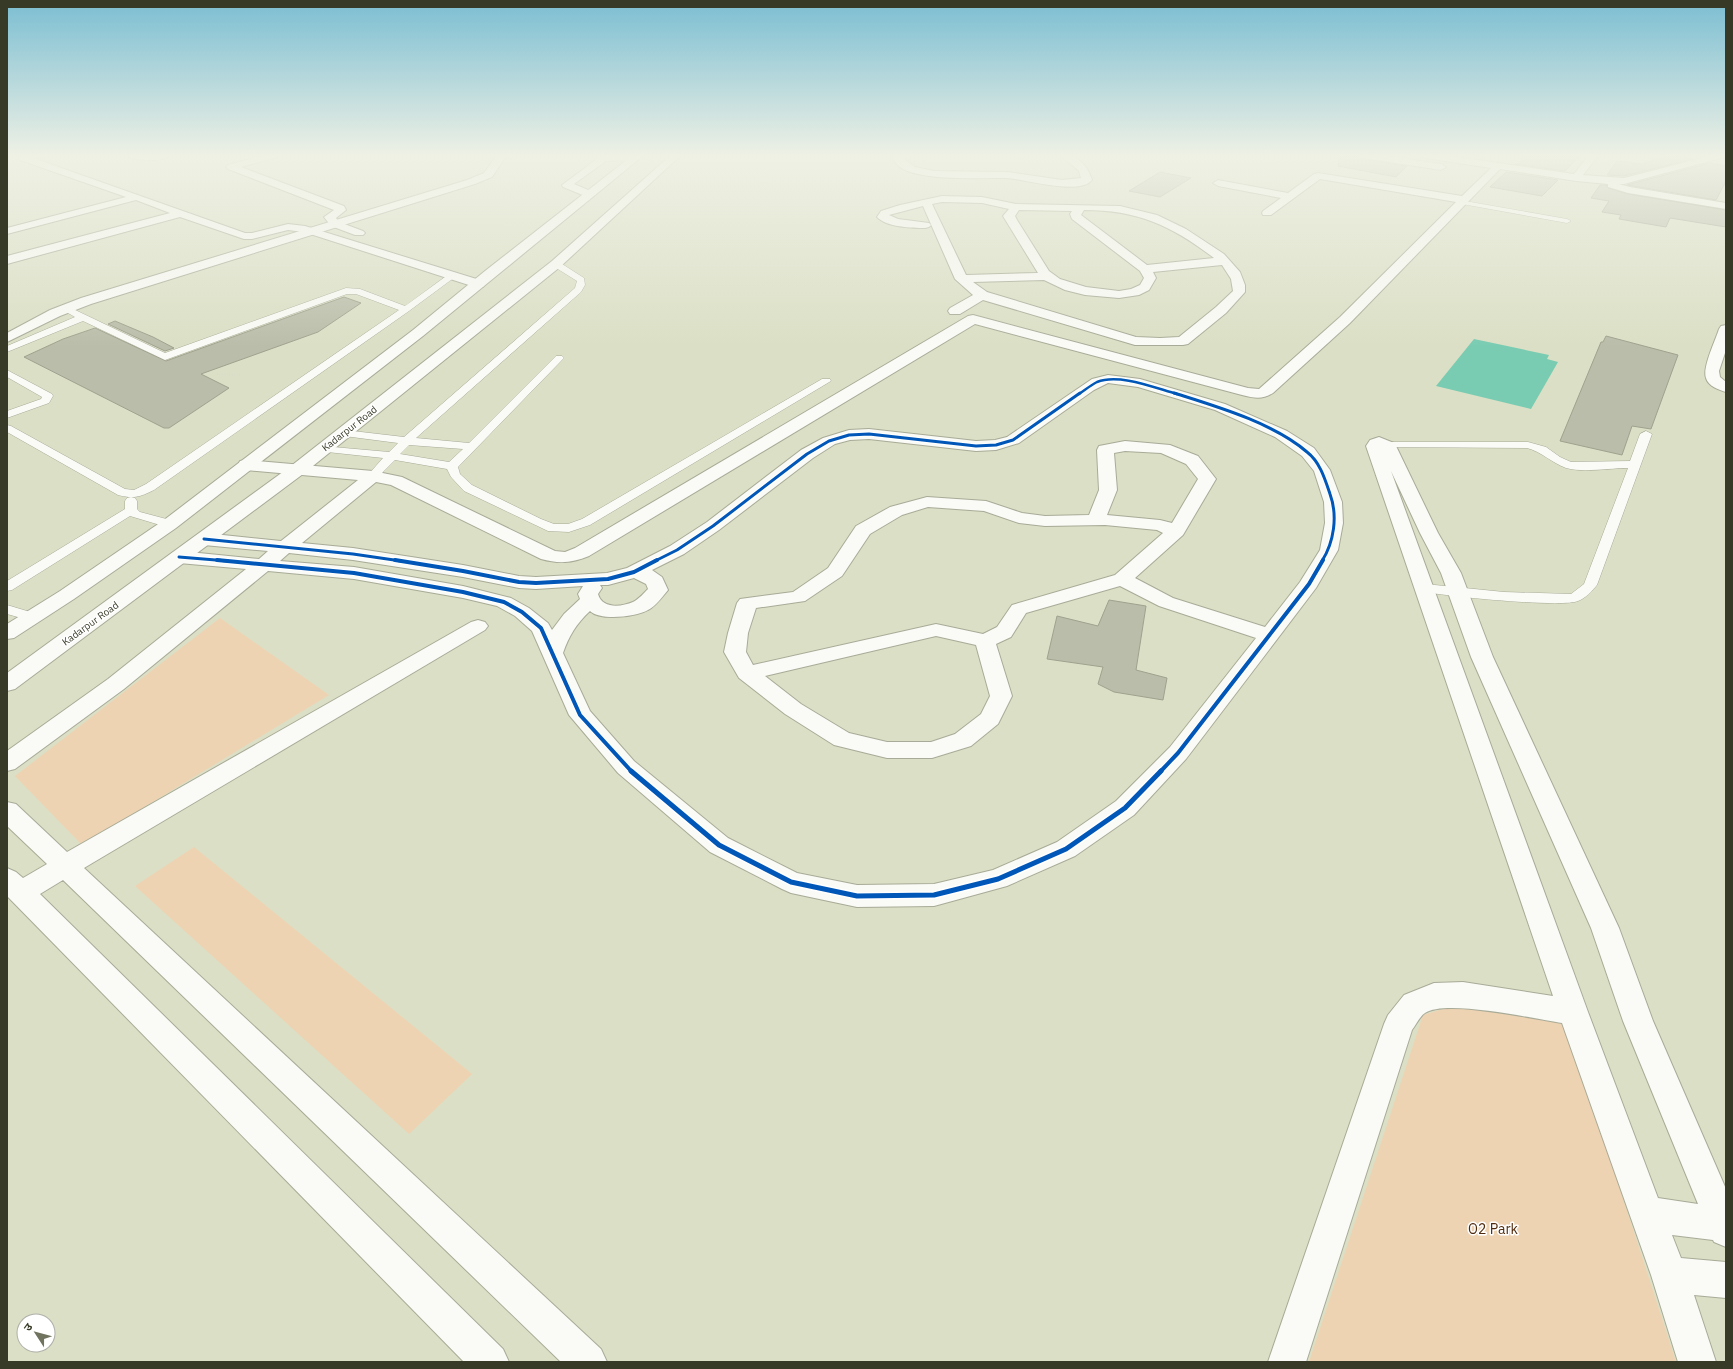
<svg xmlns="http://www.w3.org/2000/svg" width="1733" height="1369" font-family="'IBM Plex Sans','Noto Sans Devanagari',sans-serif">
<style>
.green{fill:#eed3b3}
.water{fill:#79ccb2}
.building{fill:#babda9;stroke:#a0a28f}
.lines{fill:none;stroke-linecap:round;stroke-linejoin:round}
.service-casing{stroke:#a8ab97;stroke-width:1}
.minor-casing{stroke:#a8ab97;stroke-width:2}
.tertiary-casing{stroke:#a8ab97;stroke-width:2}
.path{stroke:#d7d8d0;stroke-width:1.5;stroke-dasharray:0.5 2;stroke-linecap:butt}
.service{fill:#fafaf6;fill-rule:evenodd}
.minor{fill:#fafaf6;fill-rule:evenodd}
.tertiary{fill:#fafaf6;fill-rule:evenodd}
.cycleway-far3-casing{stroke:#fff;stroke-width:4}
.cycleway-far2-casing{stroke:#fff;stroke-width:5}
.cycleway-far1-casing{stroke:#fff;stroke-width:6}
.cycleway-casing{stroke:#fff;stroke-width:8}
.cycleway-far3{stroke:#0057b8;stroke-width:2.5}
.cycleway-far2{stroke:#0057b8;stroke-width:3}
.cycleway-far1{stroke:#0057b8;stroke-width:4}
.cycleway{stroke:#0057b8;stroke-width:5}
.labels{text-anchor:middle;stroke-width:3;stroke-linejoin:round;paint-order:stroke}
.far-street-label{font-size:10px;fill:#373a27;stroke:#fff}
.near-park-label{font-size:14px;fill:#4f2a0d;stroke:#fff}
</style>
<rect width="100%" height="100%" fill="#dbdfc5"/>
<!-- green -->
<path class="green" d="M 220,618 L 329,695 L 82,845 L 15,776 Z
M 194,847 L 472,1074 L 409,1134 L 135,886 Z
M 1457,1005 L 1565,1019 L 1676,1362 L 1309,1362 L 1423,1015 Z"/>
<!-- water -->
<path class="water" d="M 1474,339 L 1549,355 L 1547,359 L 1558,362 L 1531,409 L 1436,386 Z"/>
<!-- building -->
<path class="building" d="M 1339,155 L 1357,155 L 1363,159 L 1407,166 L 1396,177 L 1338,166 Z
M 1527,155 L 1581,155 L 1565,171 L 1514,164 L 1519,164 Z
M 1671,155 L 1693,159 L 1624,176 L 1607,175 L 1617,161 L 1642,164 Z
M 1710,163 L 1726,166 L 1726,181 L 1716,200 L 1627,185 Z
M 1160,172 L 1191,178 L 1160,197 L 1129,191 Z
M 1506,172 L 1558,180 L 1542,196 L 1490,187 Z
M 1600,185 L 1606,185 L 1608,188 L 1628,194 L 1726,210 L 1726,227 L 1670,218 L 1666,227 L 1619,219 L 1621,215 L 1602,212 L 1609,201 L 1591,198 Z
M 344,297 L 361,303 L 318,332 L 201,374 L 229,388 L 169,428 L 164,428 L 24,357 L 63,339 L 95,328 L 166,361 Z
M 115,321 L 153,337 L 174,348 L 165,351 L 108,324 Z
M 1606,336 L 1678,355 L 1651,429 L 1632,426 L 1622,455 L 1560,441 L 1601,342 L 1603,342 Z
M 1109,600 L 1146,606 L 1136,670 L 1167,678 L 1163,700 L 1114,692 L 1098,684 L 1103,667 L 1047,659 L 1057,616 L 1098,626 Z"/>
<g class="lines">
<!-- service casing -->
<g class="service-casing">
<path id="service" d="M 1459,200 L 1567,219 L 1571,221 L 1567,223 L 1462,204 L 1459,204 Z
M 553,262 L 559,262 L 584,278 L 585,285 L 581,292 L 416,438 L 469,443 L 556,356 L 562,356 L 564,358 L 562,360 L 458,467 L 460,474 L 472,485 L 541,519 L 554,524 L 568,524 L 582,519 L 822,379 L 830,379 L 831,381 L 590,525 L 569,532 L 548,531 L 464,491 L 451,477 L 447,469 L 395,460 L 377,478 L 369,478 L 367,476 L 383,458 L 318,451 L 316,449 L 322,446 L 389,452 L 398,443 L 344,436 L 339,433 L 344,430 L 404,437 L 575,288 L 577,281 L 553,266 L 552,264 ZM 409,445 L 463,449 L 449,462 L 400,454 Z
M 452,272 L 455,273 L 456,275 L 455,277 L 409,311 L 154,490 C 140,497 134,499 118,495 L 7,432 L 7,425 L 11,426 L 125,489 L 134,490 L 146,484 L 399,310 L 356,294 L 347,294 L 165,360 L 83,321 L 7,352 L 7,346 L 75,317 L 61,309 L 63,307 L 69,307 L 165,353 L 346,288 L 360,289 L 405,306 Z
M 7,370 L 52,394 L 53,396 L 49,403 L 7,418 L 7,411 L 41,399 L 42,397 L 7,377 Z
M 1646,431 L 1652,434 L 1597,585 C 1592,591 1586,598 1578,601 C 1562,608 1442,596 1420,591 L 1418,588 L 1420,585 L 1425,584 L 1504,592 L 1571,594 L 1584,584 L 1628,468 C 1610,468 1583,473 1566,468 C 1552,463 1542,452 1527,448 L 1384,447 L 1378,444 L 1380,442 L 1528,442 L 1546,447 L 1560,457 L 1571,462 L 1630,461 L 1640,434 Z
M 131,497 L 135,498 L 137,501 L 137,509 L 140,512 L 174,521 L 176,524 L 174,527 L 170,528 L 130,516 L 12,590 L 7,591 L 7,581 L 125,509 L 125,501 L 127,498 Z
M 7,605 L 37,614 L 39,617 L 37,620 L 32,621 L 7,614 Z"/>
</g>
<!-- minor casing -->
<g class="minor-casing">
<path id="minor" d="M 25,155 L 40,155 L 38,157 L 33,158 L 245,233 L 252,233 L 288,224 L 305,226 L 483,281 L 485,284 L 483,287 L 475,287 L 304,232 L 288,230 L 252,239 L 244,239 L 180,217 L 7,264 L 7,256 L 170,213 L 136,200 L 7,234 L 7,228 L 126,197 L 20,160 L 18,158 L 20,156 Z
M 127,155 L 170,155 C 161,163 139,160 129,157 Z
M 264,155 L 279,155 L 277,157 L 241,167 L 344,206 L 346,210 L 336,218 L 339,222 L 363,231 L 365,233 L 363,235 L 355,235 L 331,226 L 324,217 L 334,210 L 228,169 L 226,167 L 228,165 Z
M 617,155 L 638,155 L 641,157 L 636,160 L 606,161 L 574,184 L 593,192 L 594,194 L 593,196 L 585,196 L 563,187 L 562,185 L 601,156 Z
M 893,155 L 903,155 L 903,158 L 915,167 L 934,171 L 1008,172 L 1062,180 L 1081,178 L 1079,171 L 1060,155 C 1076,153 1088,166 1092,180 C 1079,196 1025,179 1006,178 C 986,177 893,185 893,155 Z
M 1358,155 L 1380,155 L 1441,164 L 1446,167 L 1441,170 L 1363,158 Z
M 1420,155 L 1442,155 L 1574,174 L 1589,155 L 1597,155 L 1598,156 L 1583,175 L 1624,178 L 1713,155 L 1726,155 L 1725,157 L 1624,184 L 1619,184 L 1630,187 L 1726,203 L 1726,209 L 1628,193 L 1608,187 L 1608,184 L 1576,181 L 1500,169 L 1350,323 L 1273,393 C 1262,400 1254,398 1242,395 L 975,324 L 589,556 C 572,563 559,564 541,559 L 391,485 L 376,482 L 302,543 L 353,548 L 463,565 L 519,576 L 536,577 L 607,573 L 627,568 L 670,546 L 707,522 L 801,450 L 823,438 L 849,430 L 869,429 L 976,441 L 995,440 L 1007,437 L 1092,379 L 1108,375 L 1140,379 L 1225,404 L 1287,431 L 1314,448 L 1330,470 L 1342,502 L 1343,523 L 1338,550 L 1316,588 L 1186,759 L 1134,815 L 1075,856 L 1007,886 L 934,906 L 857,907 L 791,893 L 782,889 L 710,852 L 618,773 L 569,715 L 532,631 L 515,616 L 497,606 L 463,598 L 354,579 L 268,571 L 124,689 L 15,769 L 7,771 L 7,751 L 108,679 L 246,569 L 179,563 L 172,561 L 169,557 L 172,553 L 179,551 L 259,559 L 268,551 L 204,545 L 197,543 L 195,539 L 197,535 L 204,533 L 281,541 L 358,480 L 246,470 L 240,469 L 238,465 L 240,461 L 246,460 L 373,471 L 402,477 L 555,551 L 565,552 L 575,548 L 968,316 L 973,315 L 1248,388 L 1259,389 L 1340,317 L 1456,202 L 1320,179 L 1271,215 L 1263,215 L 1262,213 L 1263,211 L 1281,198 L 1218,186 L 1213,183 L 1218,180 L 1288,193 L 1314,174 L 1318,173 L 1462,196 L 1491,168 L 1425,158 ZM 1108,383 L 1138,387 L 1215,410 L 1275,437 L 1302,456 L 1314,471 L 1324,502 L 1325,523 L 1320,550 L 1300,582 L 1265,627 L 1173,598 L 1135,578 L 1183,535 L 1216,479 L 1198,456 L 1170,445 L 1125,441 L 1099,446 L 1097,450 L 1099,490 L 1089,515 L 1045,516 L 1022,513 L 986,501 L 927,497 L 890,507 L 856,526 L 828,568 L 793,592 L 740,599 L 737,603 L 728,633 L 724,652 L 739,678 L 785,714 L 834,745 L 887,758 L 932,758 L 971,746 L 998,724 L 1012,696 L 996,644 L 1011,637 L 1026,613 L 1120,586 L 1159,606 L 1256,638 L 1170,747 L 1116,801 L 1057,842 L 993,870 L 934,884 L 857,885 L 797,873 L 728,838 L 634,761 L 590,711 L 563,653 C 569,636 576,624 590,611 C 600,621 636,617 648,610 C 655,607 663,596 668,590 L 662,577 L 652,570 L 684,554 L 719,530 L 813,458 L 835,444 L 850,440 L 869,439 L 976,451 L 996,450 L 1019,443 L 1094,390 ZM 1125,451 L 1161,453 L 1186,464 L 1198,479 L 1172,523 L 1160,520 L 1107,515 L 1117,490 L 1114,453 ZM 928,507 L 984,511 L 1019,523 L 1045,526 L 1105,525 L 1157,530 L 1163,533 L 1115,575 L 1012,605 L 997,627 L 983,634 L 936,624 L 753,665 L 746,652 L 748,633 L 756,608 L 805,601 L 842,576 L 870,534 L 902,515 ZM 289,553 L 353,560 L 463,577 L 519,588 L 536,589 L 583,586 L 578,594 L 580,599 L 564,614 L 552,630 L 548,623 L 529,608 L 511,598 L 463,586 L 354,567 L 280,561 ZM 634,578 L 646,584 L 648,589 C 644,593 639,599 633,602 C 621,607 602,609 598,594 L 602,588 L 600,585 L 608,585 ZM 936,636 L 976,645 L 990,696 L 981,714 L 955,734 L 931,742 L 887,742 L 849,733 L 801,704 L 765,676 Z
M 942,196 L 982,197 L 1016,204 L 1120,206 L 1157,215 L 1186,229 L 1224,254 L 1240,272 L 1245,285 L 1245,292 L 1226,313 L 1188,344 L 1183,345 L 1135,345 L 983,300 L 960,314 L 950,314 L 948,311 L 950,308 L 973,295 L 955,279 L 923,206 L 889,215 L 898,219 L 929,223 L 931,225 L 929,227 L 925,228 C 912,228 886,227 877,217 L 881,211 L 900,205 ZM 942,202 L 982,203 L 1009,209 L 1003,216 L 1038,273 L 966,275 L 932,204 ZM 1019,210 L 1072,211 L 1070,214 L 1072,219 L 1140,271 L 1144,278 L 1140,285 L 1131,289 L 1119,291 L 1086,287 L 1060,279 L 1049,271 L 1017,220 L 1015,216 ZM 1084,210 C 1138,210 1172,226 1214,258 L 1147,265 L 1081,215 ZM 1222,265 L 1231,279 L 1233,291 L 1216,307 L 1179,337 L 1160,338 L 1136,337 L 987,292 L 973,282 L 1044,280 L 1065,290 L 1085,295 L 1119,298 L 1139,295 L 1149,290 L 1156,278 L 1153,272 Z
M 1726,325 L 1726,350 L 1719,371 L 1720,377 L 1726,382 L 1726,392 C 1719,390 1708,386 1706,378 C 1702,368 1716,339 1719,329 L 1721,326 Z
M 1379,437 L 1394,443 L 1396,446 L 1438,533 L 1461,573 L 1493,657 L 1619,928 L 1653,1021 L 1726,1189 L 1726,1247 L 1714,1242 L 1713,1240 L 1672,1235 L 1681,1258 L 1726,1262 L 1726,1298 L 1694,1295 L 1716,1362 L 1678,1362 L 1651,1275 L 1562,1023 C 1535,1019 1446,999 1425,1013 C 1420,1016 1416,1025 1412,1030 L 1306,1362 L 1268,1362 L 1384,1024 L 1388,1015 L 1404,995 L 1434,983 L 1463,982 L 1553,996 L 1366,446 L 1370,440 ZM 1391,471 L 1420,533 L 1441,573 L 1471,657 L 1591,928 L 1623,1021 L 1698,1204 L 1658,1198 L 1588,1012 Z
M 478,620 L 485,622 L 488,626 L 485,630 L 84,868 L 601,1349 L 607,1362 L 561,1362 L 63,880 L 40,894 L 503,1349 L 509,1362 L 464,1362 L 7,896 L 7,868 L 16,872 L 23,878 L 47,864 L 7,826 L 7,802 L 16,804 L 67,852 L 471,622 Z"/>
</g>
<!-- tertiary casing -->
<g class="tertiary-casing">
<path id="tertiary" d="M 497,155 L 507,155 L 492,177 L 475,184 L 91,304 L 60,316 L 7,342 L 7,333 L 50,310 L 81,298 L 467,180 L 484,173 Z
M 633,155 L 644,155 L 423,336 L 176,528 L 74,599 L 14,638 L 7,639 L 7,624 L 60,591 L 164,520 L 413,330 L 485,271 Z
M 671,155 L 681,155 L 560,267 L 303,474 L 15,689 L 7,691 L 7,673 L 291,466 L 552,261 Z"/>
</g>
<!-- path -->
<path class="path" d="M 217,374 L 241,375"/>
<!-- service -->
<use href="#service" class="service"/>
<!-- minor -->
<use href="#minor" class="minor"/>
<!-- tertiary -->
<use href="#tertiary" class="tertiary"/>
<!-- cycleway-far3 casing -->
<g class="cycleway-far3-casing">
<path id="cycleway-far3" d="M 1079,394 C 1085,390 1091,385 1097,382 C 1119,373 1155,388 1177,394"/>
</g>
<!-- cycleway-far2 casing -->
<g class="cycleway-far2-casing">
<path id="cycleway-far2" d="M 1174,393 C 1215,406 1274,423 1307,452 C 1320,462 1325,479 1330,494 C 1338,516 1334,542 1322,561
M 204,539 L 353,554 L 401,561
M 179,557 L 228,561
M 655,561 L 677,550 L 713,526 L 807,454 L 829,441 L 849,435 L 869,434 L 976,446 L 996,445 L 1013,440 L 1080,393"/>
</g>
<!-- cycleway-far1 casing -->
<g class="cycleway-far1-casing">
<path id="cycleway-far1" d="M 217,560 L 354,573 L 463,592 L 504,602 L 522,612 L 541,628 L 580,715 L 632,772
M 395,560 L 463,571 L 519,582 L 536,583 L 608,579 L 634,572 L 657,560
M 1160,772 L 1178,753 L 1309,584 L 1323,560"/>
</g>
<!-- cycleway casing -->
<g class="cycleway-casing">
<path id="cycleway" d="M 631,771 L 719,845 L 791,882 L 857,896 L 934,895 L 998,879 L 1066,849 L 1125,808 L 1161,771"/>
</g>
<!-- cycleway-far3 -->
<use href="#cycleway-far3" class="cycleway-far3"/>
<!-- cycleway-far2 -->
<use href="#cycleway-far2" class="cycleway-far2"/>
<!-- cycleway-far1 -->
<use href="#cycleway-far1" class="cycleway-far1"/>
<!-- cycleway -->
<use href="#cycleway" class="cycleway"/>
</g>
<!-- sky -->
<linearGradient id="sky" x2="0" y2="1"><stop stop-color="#7bbed2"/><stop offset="0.45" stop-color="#eff1e5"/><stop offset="1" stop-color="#eff1e5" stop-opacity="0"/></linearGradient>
<rect width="1733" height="346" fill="url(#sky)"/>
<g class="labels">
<!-- far-street labels -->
<g class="far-street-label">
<text transform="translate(349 428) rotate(-38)" y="4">Kadarpur Road</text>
<text transform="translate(90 623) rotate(-36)" y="4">Kadarpur Road</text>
</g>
<!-- near-park labels -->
<g class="near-park-label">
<text x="1493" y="1234">O2 Park</text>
</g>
</g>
<!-- border -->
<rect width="1733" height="1369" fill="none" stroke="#373a27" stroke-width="16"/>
<!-- north arrow -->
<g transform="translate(36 1333) rotate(306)"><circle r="19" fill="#ffffff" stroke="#afb0a9"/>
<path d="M0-3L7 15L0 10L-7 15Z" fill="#70745e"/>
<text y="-6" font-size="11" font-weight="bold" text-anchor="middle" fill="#373a27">उ</text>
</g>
</svg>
